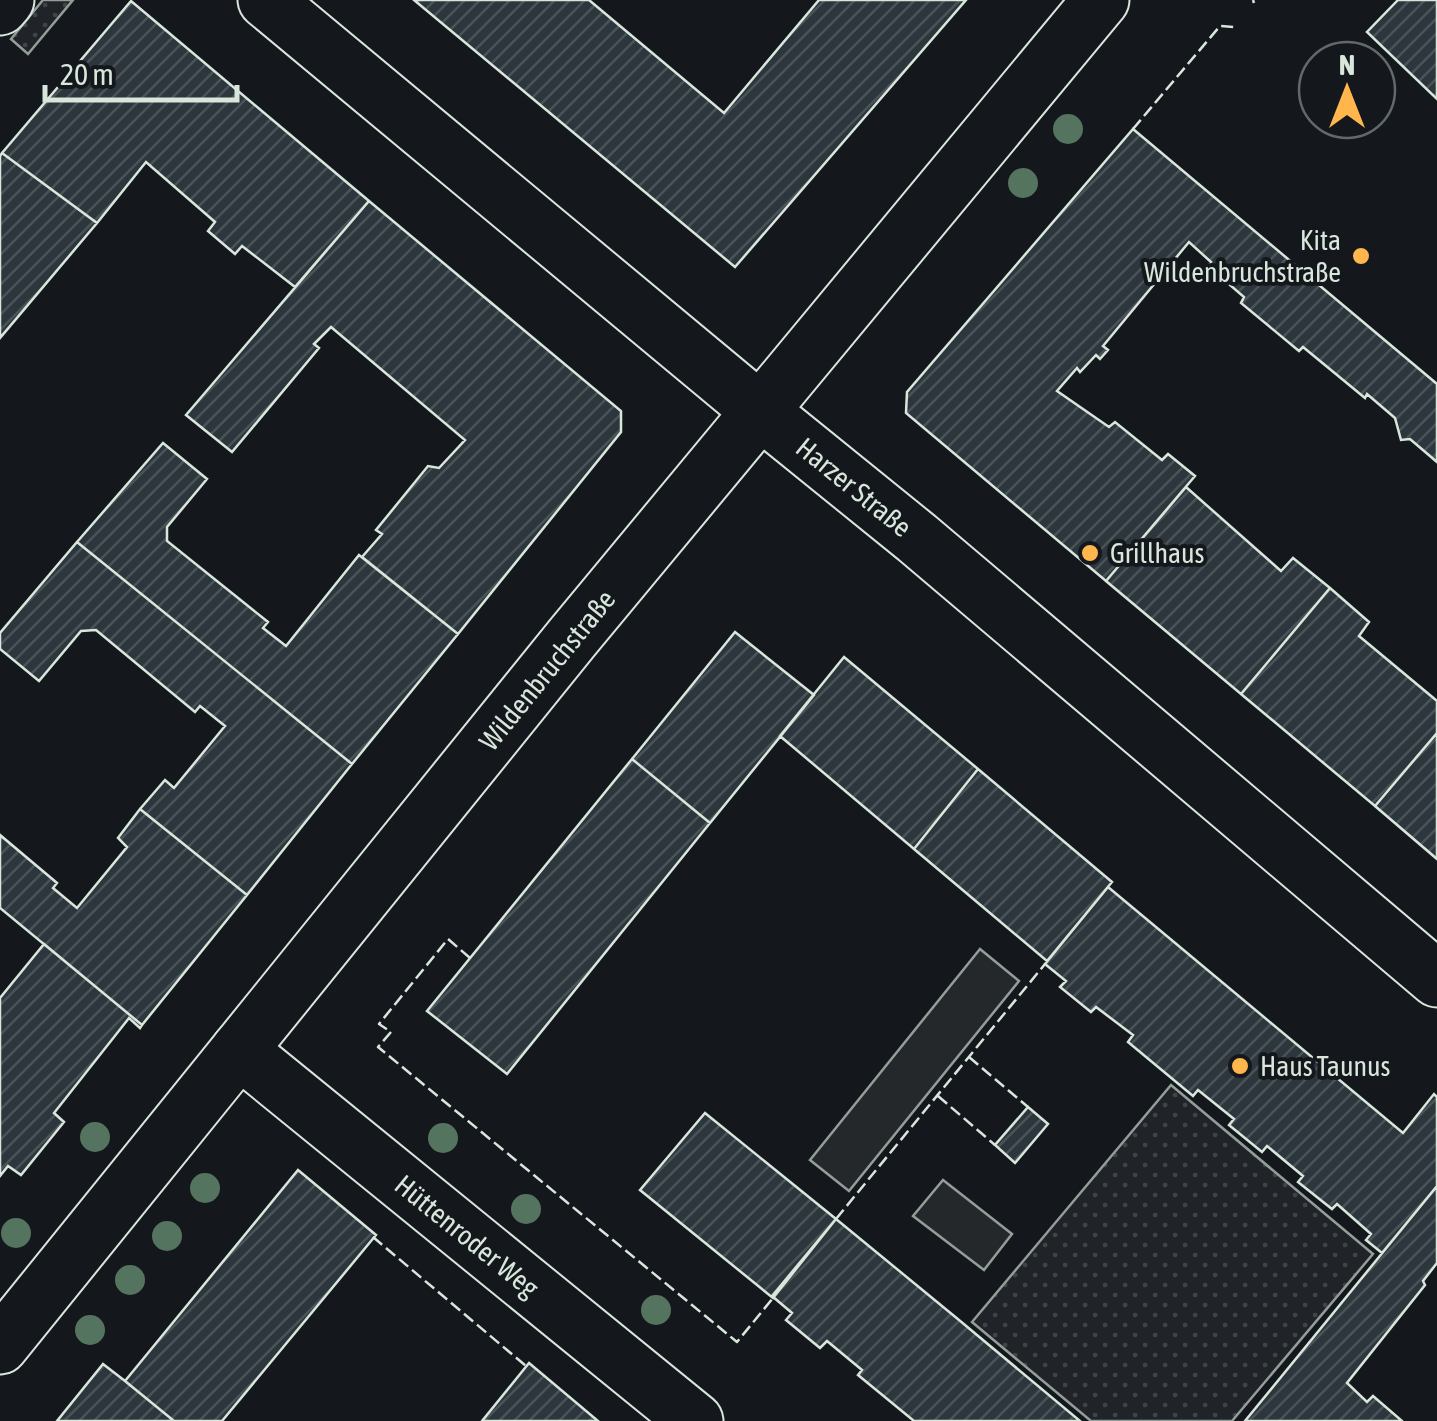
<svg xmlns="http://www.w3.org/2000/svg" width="1437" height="1421" font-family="'Asap Condensed',sans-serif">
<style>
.grass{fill:url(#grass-dots);stroke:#939e99;stroke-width:2.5}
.parking{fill:#24282b;stroke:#939e99;stroke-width:2.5}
.building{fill:url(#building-hatch);stroke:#d8e6dc;stroke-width:2.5}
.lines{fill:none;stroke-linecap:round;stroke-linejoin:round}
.minor-casing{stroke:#d8e6dc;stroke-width:59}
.tertiary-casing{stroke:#d8e6dc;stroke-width:59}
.minor{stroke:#14181c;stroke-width:55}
.tertiary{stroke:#14181c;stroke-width:55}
.fence{stroke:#d8e6dc;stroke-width:2.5;stroke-dasharray:12 5;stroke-linecap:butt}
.tree{fill:#55745f}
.poi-dot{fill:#ffb74d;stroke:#14181c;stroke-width:4}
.labels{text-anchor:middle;stroke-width:8;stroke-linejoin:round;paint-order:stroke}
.poi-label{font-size:28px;fill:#d8e6dc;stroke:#14181c;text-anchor:start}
.street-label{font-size:28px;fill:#d8e6dc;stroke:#14181c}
</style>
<defs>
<pattern id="grass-dots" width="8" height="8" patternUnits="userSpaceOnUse" patternTransform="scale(2.5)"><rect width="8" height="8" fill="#202428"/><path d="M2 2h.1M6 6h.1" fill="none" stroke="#404447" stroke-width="1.8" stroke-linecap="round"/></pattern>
<pattern id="building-hatch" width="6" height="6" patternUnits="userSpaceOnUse" patternTransform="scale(2.5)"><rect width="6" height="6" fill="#2c363c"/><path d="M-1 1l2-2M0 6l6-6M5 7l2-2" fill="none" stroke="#4a5358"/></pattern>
</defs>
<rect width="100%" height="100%" fill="#14181c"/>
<!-- grass -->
<path class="grass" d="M 43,0 L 73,0 L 28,54 L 11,39 Z
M 1171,1085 L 1373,1254 L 1232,1421 L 1091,1421 L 972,1322 Z"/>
<!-- parking -->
<path class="parking" d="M 980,949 L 1019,981 L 849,1191 L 810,1160 Z
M 943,1180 L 1012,1234 L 984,1270 L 913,1216 Z"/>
<!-- building -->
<path class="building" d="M 414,0 L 589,0 L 724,113 L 819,0 L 966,0 L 735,267 Z
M 1398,0 L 1437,0 L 1437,99 L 1367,32 Z
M 131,1 L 369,201 L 295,287 L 242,246 L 235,254 L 208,231 L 215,222 L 146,162 L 97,223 L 2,153 Z
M 1133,129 L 1437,384 L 1437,462 L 1410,439 L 1401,440 L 1395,418 L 1367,394 L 1365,398 L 1303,347 L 1299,351 L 1241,303 L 1244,297 L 1208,266 L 1211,262 L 1189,242 L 1103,346 L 1108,350 L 1100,359 L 1096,355 L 1080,372 L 1077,368 L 1057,391 L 1109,427 L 1115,422 L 1162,460 L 1168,454 L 1195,476 L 1106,581 L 906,413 L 907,392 Z
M 2,153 L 97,223 L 0,338 L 0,156 Z
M 369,201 L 621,411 L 621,432 L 458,634 L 362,557 L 382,534 L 376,530 L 428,466 L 439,468 L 465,440 L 331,327 L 314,344 L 319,348 L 232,452 L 186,415 Z
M 163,443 L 207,479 L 167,527 L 167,541 L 268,622 L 263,628 L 286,646 L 359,555 L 458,634 L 352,764 L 77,542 Z
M 1186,487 L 1281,571 L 1293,558 L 1330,588 L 1241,694 L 1106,581 Z
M 77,542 L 352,764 L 247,895 L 140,809 L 165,780 L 174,788 L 225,726 L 200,706 L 195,712 L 96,630 L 81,631 L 39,681 L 0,649 L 0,633 Z
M 1330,588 L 1369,622 L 1359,636 L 1437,701 L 1437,733 L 1375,806 L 1241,694 Z
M 735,632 L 814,695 L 710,823 L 632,759 Z
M 844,657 L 978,769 L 914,849 L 780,736 Z
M 1437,733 L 1437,859 L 1375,806 Z
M 632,759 L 710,823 L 507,1074 L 427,1011 Z
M 978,769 L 1112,882 L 1047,961 L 914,849 Z
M 140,809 L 247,895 L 142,1025 L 0,908 L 0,835 L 57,883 L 53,888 L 77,908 L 127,847 L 118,838 Z
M 1108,887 L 1403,1133 L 1434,1094 L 1437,1097 L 1437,1186 L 1382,1253 L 1366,1240 L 1371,1234 L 1337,1204 L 1332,1209 L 1298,1182 L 1303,1176 L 1267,1146 L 1262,1152 L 1229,1125 L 1234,1119 L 1198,1090 L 1193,1096 L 1128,1042 L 1133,1035 L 1096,1007 L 1091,1012 L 1060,987 L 1066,981 L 1045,964 Z
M 44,944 L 142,1025 L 140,1028 L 129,1018 L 54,1113 L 64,1122 L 21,1175 L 8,1166 L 0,1176 L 0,998 Z
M 1028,1107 L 1048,1124 L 1015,1163 L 995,1145 Z
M 705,1113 L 836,1219 L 773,1298 L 640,1190 Z
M 298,1170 L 376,1235 L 222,1421 L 174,1421 L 125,1381 Z
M 1437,1186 L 1437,1263 L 1423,1281 L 1425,1285 L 1347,1383 L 1367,1402 L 1373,1396 L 1402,1421 L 1245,1421 Z
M 836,1219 L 959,1320 L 1080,1421 L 914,1421 L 858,1375 L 862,1370 L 827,1341 L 820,1348 L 786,1320 L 792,1313 L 772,1296 Z
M 529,1363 L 598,1421 L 482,1421 Z
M 103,1364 L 125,1381 L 174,1421 L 57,1421 Z"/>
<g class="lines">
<!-- minor casing -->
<g class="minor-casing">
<path id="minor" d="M 266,0 L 759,410
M 0,7 L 6,0
M 239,1050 L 695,1421"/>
</g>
<!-- tertiary casing -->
<g class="tertiary-casing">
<path id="tertiary" d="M 759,410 L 917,538 L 1437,979
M 0,1346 L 572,638 L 1101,0"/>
</g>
<!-- minor -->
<use href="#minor" class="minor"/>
<!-- tertiary -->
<use href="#tertiary" class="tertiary"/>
<!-- fence -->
<path class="fence" d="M 1253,0 L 1254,3
M 1133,129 L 1220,26 L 1234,27
M 470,958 L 448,939 L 379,1024 L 391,1032 L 378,1047 L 737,1342 L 773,1298
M 969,1057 L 1028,1107
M 938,1096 L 995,1145
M 836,1219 L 1045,964
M 373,1237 L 526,1366"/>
</g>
<!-- trees -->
<g class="tree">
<circle cx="1068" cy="129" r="15"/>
<circle cx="1023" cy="183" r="15"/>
<circle cx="95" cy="1137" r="15"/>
<circle cx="443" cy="1138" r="15"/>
<circle cx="205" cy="1188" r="15"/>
<circle cx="526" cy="1209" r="15"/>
<circle cx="16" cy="1233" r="15"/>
<circle cx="167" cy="1236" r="15"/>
<circle cx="130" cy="1280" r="15"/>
<circle cx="656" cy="1310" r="15"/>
<circle cx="90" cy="1330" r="15"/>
</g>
<!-- markers -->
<g class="poi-dot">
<circle cx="1361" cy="256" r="10"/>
<circle cx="1090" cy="553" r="10"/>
<circle cx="1240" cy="1066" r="10"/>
</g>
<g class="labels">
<!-- poi labels -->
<g class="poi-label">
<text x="1341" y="250" text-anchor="end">Kita<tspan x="1341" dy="32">Wildenbruchstraße</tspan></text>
<text x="1110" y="563">Grillhaus</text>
<text x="1260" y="1076">Haus Taunus</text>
</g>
<!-- street labels -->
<g class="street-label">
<text transform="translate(854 487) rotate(39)" y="10">Harzer Straße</text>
<text transform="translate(547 670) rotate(-51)" y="10">Wildenbruchstraße</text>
<text transform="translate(467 1236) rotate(39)" y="10">Hüttenroder Weg</text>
</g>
</g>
<!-- north arrow -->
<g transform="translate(1347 90)"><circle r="48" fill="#14181c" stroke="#626a69" stroke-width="2.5"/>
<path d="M0-8L18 38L0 25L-18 38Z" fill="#ffb74d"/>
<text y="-15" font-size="28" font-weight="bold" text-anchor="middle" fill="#d8e6dc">N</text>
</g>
<!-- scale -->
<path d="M45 85v15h192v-15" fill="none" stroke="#d8e6dc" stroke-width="5"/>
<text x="60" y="85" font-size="30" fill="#d8e6dc" stroke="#14181c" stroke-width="8" paint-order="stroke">20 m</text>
</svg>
